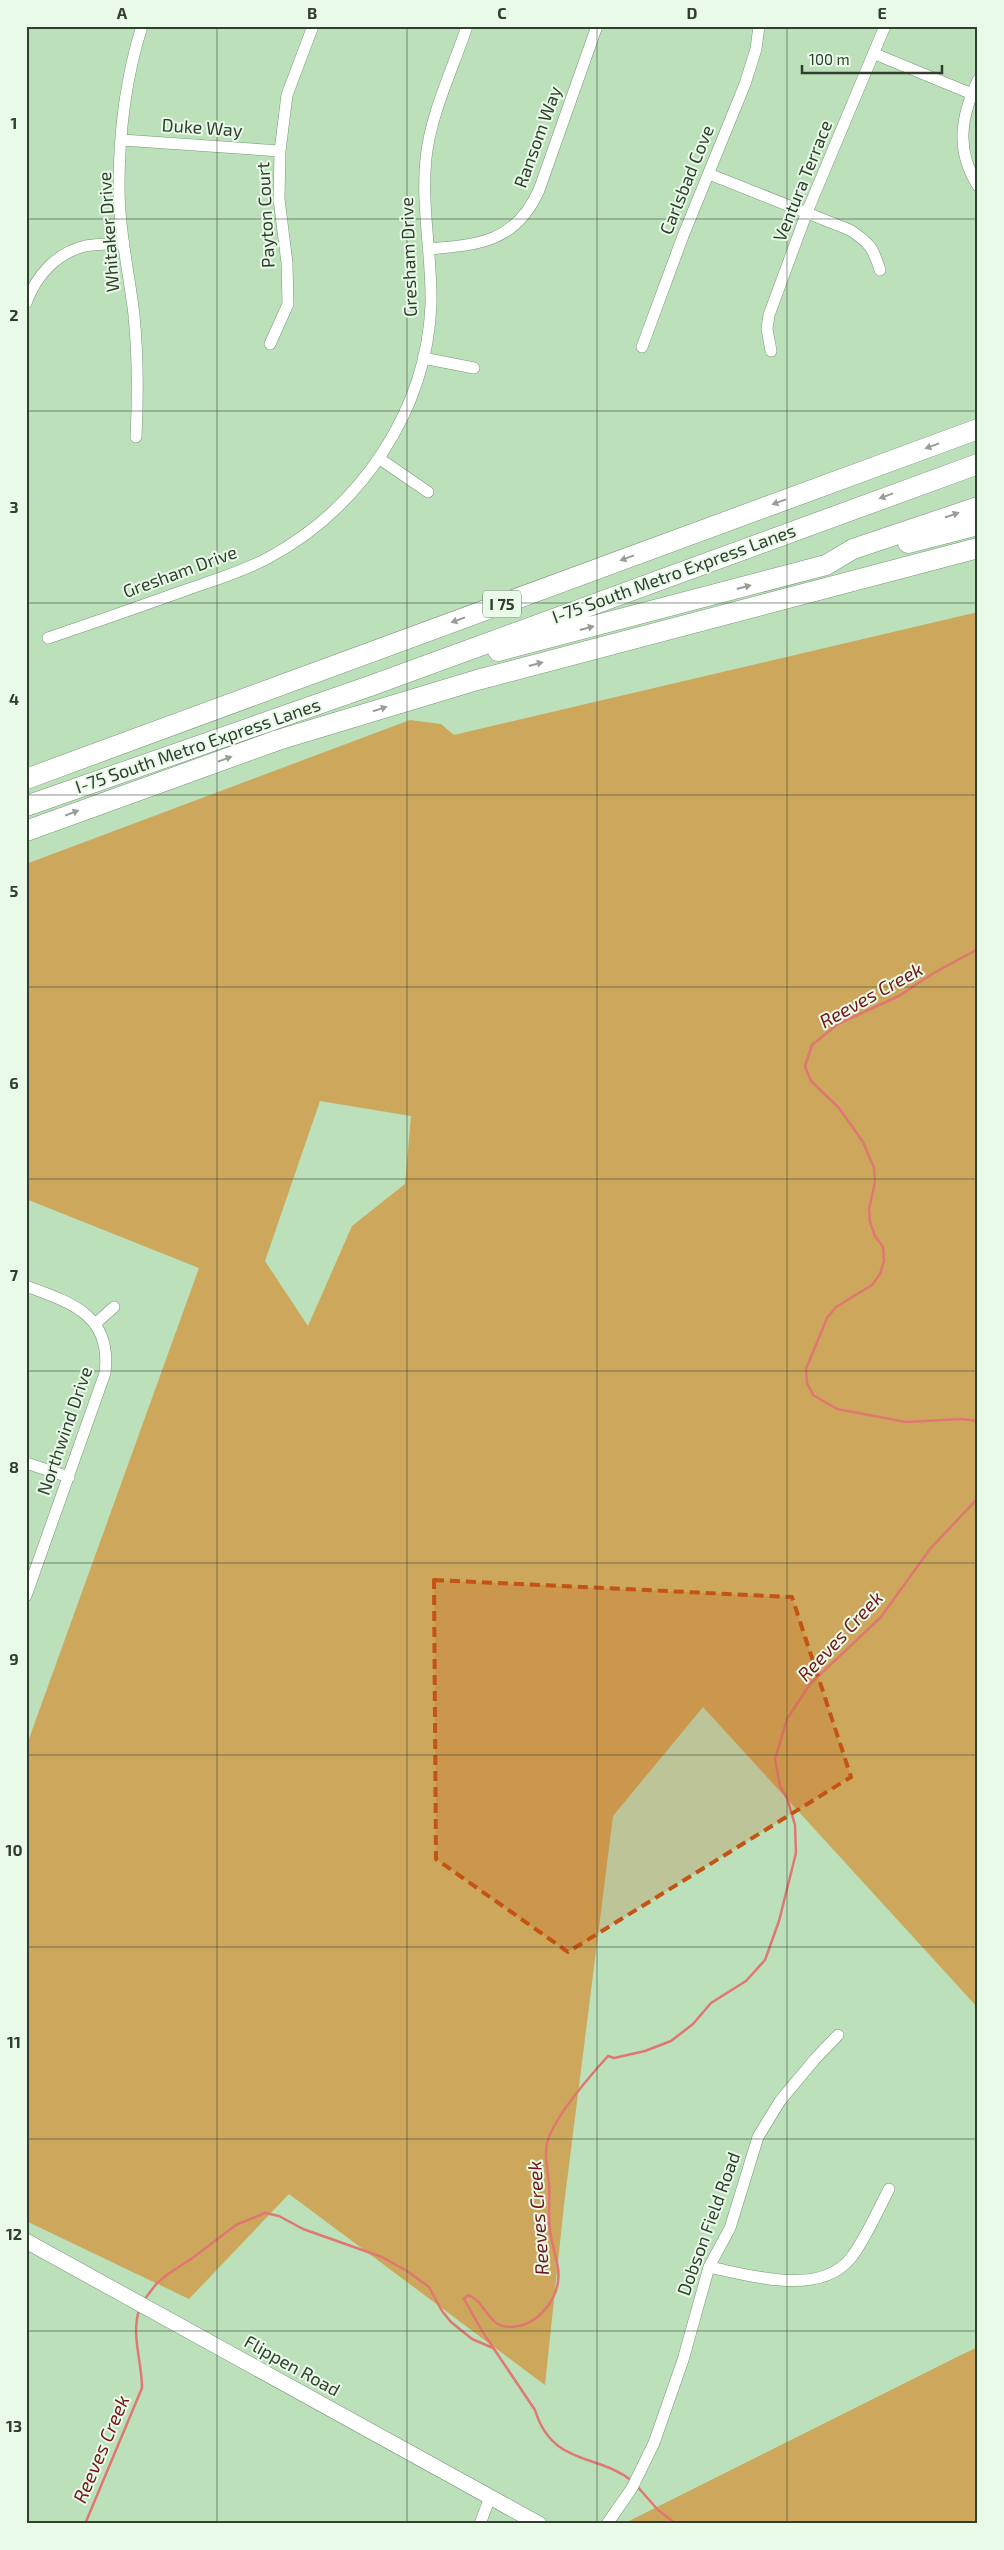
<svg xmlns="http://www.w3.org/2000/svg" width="1004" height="2550" font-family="'Exo 2',sans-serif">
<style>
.green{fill:#cda85c;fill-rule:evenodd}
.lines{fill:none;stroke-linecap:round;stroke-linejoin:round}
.stream{stroke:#e07773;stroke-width:2.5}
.street-casing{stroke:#769775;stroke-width:12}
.secondary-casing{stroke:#769775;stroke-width:16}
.highway-casing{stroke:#769775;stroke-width:21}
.street{stroke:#fff;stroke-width:11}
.secondary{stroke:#fff;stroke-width:15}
.highway{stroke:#fff;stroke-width:20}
.oneway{fill:#989e97}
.marked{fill:#c35413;fill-opacity:0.2;stroke:#c35413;stroke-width:4;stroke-dasharray:10 6;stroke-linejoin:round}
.grid{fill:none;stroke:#303e2f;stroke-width:1;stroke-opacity:0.55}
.labels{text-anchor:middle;stroke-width:4;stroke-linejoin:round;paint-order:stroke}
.shield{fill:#e9fbe8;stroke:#687766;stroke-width:1}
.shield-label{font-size:16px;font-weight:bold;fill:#303e2f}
.street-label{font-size:18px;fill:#303e2f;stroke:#e9fbe8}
.water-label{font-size:19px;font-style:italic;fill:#74141a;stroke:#e9fbe8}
.neatline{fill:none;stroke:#303e2f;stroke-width:2}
.grid-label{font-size:16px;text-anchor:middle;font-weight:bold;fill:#303e2f}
</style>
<rect width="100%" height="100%" fill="#bce0ba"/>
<!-- green -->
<path class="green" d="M 978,612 L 978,2008 L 703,1707 L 613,1816 L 564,2205 L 545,2385 L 289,2194 L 189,2299 L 26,2221 L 26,1747 L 199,1268 L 26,1199 L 26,864 L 410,720 L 441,724 L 454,735 ZM 320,1101 L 411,1116 L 405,1184 L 352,1226 L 308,1326 L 265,1261 Z
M 978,2347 L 978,2524 L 623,2524 L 961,2355 Z"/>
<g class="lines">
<!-- stream -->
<path class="stream" d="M 978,949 L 932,974 L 899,996 L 838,1024 L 812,1045 L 805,1066 L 811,1081 L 839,1108 L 863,1142 L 874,1168 L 875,1182 L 869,1209 L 870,1222 L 875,1236 L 883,1247 L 884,1261 L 880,1274 L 872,1285 L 836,1307 L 827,1318 L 806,1369 L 807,1383 L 813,1395 L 837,1409 L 906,1422 L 961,1419 L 978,1421
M 144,2300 L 157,2283 L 168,2274 L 191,2259 L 236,2225 L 265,2213 L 279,2216 L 303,2229 L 382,2257 L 407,2271 L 429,2287 L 442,2311 L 451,2322 L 472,2339 L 493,2348
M 632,2481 C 597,2453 552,2466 535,2410 L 482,2331 L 464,2299 L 468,2295 C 486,2301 487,2328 511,2327 C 539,2326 562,2296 558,2268 C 556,2256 552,2244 550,2231 C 548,2216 550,2200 549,2185 C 548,2171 544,2157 547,2143 C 554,2117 589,2077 608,2056 L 614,2058 L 645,2051 L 671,2041 L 693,2024 L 711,2003 L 746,1981 L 765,1960 L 779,1921 L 796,1853 L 795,1825 L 787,1798 L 780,1786 L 775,1759 L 787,1719 L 810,1684 L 881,1617 L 930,1549 L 978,1498
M 636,2485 L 658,2510 L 676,2524
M 85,2524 L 142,2388 C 142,2361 131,2336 139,2310"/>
<!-- street casing -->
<g class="street-casing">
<path id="street" d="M 875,54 L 977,96
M 978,80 C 961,116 955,150 978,186
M 122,140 L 280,151
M 709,174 L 850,230 C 870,243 873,248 880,270
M 428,249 C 479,245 516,242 539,190 L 597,26
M 26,303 C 36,276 56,253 85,246 C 97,244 111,244 124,243
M 270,344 L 288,304 L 287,263 L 279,199 L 280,151 L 287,95 L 313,26
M 642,347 L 683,236 L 745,84 L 756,49 L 759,26
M 771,351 L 767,329 L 769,315 L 807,212 L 885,26
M 423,358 L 474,368
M 136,437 C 138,396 138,356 134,315 C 129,273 119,230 119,187 C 119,134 126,77 142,26
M 380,459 L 428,492
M 48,638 C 93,623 138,607 183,591 C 211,581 242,572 268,558 C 361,508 427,410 431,304 C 432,256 421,207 426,158 C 431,112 453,69 467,26
M 26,1286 C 72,1303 112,1315 105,1373 L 26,1596
M 95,1324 L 114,1307
M 26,1463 L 69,1477
M 709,2267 C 750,2275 818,2297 850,2259 C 864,2242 878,2210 889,2189
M 480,2524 L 490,2497
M 607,2524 L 632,2488 L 654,2443 L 683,2360 L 709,2267 L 730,2228 L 758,2137 L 780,2101 L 815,2059 L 838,2035"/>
</g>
<!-- secondary casing -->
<g class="secondary-casing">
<path id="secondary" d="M 26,2241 L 539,2524"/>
</g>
<!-- highway casing -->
<g class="highway-casing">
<path id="highway" d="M 908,543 L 978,525
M 498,651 L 826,565 L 853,549 L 978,507
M 26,779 L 978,429
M 26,806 L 370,686 L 978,464
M 26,831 L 278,740 L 477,680 L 978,548"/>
</g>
<!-- street -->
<use href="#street" class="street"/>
<!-- secondary -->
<use href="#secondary" class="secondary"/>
<!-- highway -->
<use href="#highway" class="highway"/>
</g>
<!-- one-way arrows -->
<defs><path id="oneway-solid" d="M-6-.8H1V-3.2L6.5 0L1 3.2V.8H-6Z" transform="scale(1.25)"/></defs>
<g class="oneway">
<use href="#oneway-solid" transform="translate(932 446) rotate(160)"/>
<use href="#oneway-solid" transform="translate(886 496) rotate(160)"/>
<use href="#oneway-solid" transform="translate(779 502) rotate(160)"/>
<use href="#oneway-solid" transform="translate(952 515) rotate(-19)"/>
<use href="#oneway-solid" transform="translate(627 558) rotate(160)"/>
<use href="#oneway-solid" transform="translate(744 587) rotate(-15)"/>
<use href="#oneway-solid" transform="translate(458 620) rotate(160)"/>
<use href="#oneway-solid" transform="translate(587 628) rotate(-15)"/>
<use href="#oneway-solid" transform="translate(536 664) rotate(-15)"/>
<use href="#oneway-solid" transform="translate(380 709) rotate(-17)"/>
<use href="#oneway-solid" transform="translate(225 759) rotate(-20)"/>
<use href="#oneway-solid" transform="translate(72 813) rotate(-21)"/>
</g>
<!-- marked area -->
<path class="marked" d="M 434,1580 L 792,1597 L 851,1777 L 568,1952 L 436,1859 Z"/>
<!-- grid -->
<path class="grid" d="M 217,26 L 217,2524M 407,26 L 407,2524M 597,26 L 597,2524M 787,26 L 787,2524M 26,219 L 978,219M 26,411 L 978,411M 26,603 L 978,603M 26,795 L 978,795M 26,987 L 978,987M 26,1179 L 978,1179M 26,1371 L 978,1371M 26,1563 L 978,1563M 26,1755 L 978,1755M 26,1947 L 978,1947M 26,2139 L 978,2139M 26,2331 L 978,2331"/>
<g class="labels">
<!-- shield labels -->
<rect class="shield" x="483" y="590.5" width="38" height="27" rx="4"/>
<g class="shield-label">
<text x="502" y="610">I 75</text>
</g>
<!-- street labels -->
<g class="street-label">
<text transform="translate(202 128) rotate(4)" y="6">Duke Way</text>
<text transform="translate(538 137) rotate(-70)" y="6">Ransom Way</text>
<text transform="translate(687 180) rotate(-68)" y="6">Carlsbad Cove</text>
<text transform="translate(803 181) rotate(-68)" y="6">Ventura Terrace</text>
<text transform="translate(266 215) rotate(-93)" y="6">Payton Court</text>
<text transform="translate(109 232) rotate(-94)" y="6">Whitaker Drive</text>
<text transform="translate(409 257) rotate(-92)" y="6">Gresham Drive</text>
<text transform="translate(180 572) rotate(-20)" y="6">Gresham Drive</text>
<text transform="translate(674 574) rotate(-20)" y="6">I-75 South Metro Express Lanes</text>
<text transform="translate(198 746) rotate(-19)" y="6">I-75 South Metro Express Lanes</text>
<text transform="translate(65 1431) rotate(-71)" y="6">Northwind Drive</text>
<text transform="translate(709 2224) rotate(-70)" y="6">Dobson Field Road</text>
<text transform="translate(292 2366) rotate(29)" y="6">Flippen Road</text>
</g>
<!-- water labels -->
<g class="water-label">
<text transform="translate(871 995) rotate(-29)" y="7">Reeves Creek</text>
<text transform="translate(840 1636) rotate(-47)" y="7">Reeves Creek</text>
<text transform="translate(538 2218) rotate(-94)" y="7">Reeves Creek</text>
<text transform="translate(101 2449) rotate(-67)" y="7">Reeves Creek</text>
</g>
</g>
<!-- border -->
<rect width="1004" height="2550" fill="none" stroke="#e9fbe8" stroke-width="55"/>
<!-- scale -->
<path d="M802 65v8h140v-8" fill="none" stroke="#303e2f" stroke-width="2.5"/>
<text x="809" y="65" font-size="15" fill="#303e2f" stroke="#e9fbe8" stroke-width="4" paint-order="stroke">100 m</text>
<rect x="28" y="28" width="948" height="2494" class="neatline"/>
<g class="grid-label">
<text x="122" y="19">A</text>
<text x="312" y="19">B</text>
<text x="502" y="19">C</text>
<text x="692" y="19">D</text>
<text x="882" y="19">E</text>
<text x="14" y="129">1</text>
<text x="14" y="321">2</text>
<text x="14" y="513">3</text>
<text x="14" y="705">4</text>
<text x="14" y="897">5</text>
<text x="14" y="1089">6</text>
<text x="14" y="1281">7</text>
<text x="14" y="1473">8</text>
<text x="14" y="1665">9</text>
<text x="14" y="1856">10</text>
<text x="14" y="2048">11</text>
<text x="14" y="2240">12</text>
<text x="14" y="2432">13</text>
</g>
</svg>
